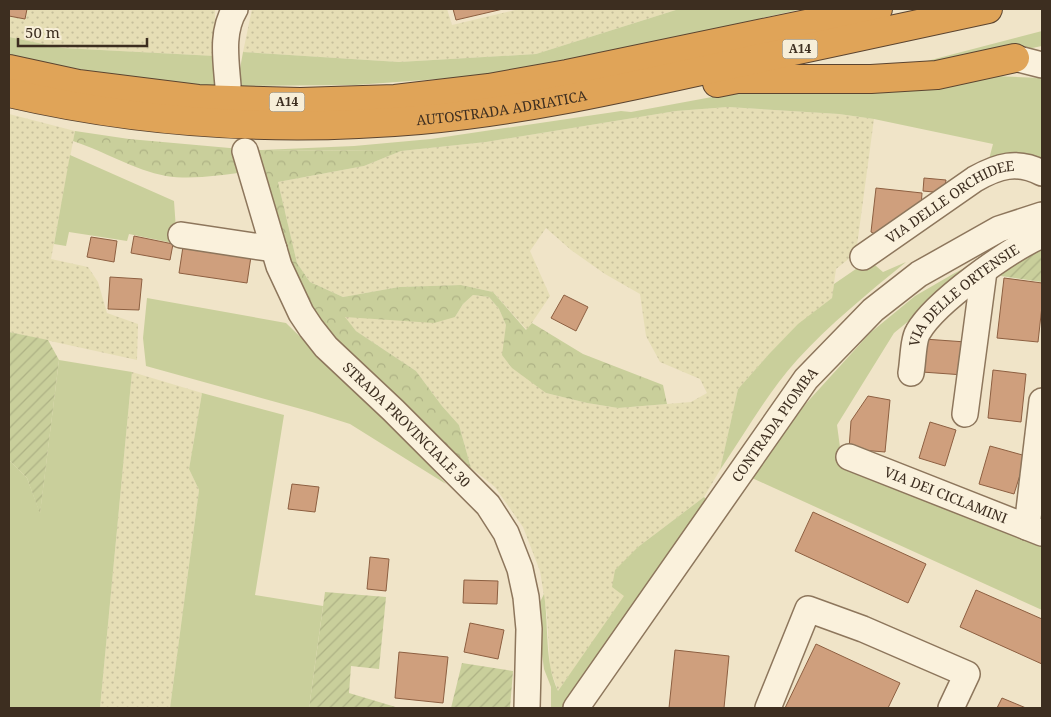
<svg xmlns="http://www.w3.org/2000/svg" width="1051" height="717" font-family="'Noto Serif',serif">
<style>
.farmland{fill:url(#farmland-dots)}
.grass{fill:#c9cf9b}
.forest{fill:url(#forest-crowns)}
.garden{fill:url(#garden-furrows)}
.building{fill:#cf9f7d;stroke:#8d5f41}
.lines{fill:none;stroke-linecap:round;stroke-linejoin:round}
.minor-casing{stroke:#8d765c;stroke-width:28}
.highway-casing{stroke:#5b4430;stroke-width:30}
.minor{stroke:#faf1dc;stroke-width:25}
.highway{stroke:#e0a458;stroke-width:28}
.labels{text-anchor:middle;stroke-width:4;stroke-linejoin:round;paint-order:stroke}
.shield{fill:#f7eed8;stroke:#756857;stroke-width:1}
.shield-label{font-size:12px;font-weight:bold;fill:#3d2e20}
.street-label{font-size:14px;fill:#3d2e20;stroke:#f7eed8}
</style>
<defs>
<pattern id="farmland-dots" width="8" height="8" patternUnits="userSpaceOnUse" patternTransform="scale(1.25)"><rect width="8" height="8" fill="#e6deb5"/><path d="M2 2h.1M6 6h.1" fill="none" stroke="#c6bf9b" stroke-width="1.8" stroke-linecap="round"/></pattern>
<pattern id="forest-crowns" width="20" height="18" patternUnits="userSpaceOnUse" patternTransform="scale(1.25)"><rect width="20" height="18" fill="#c9cf9b"/><path d="M2 6a3 3 0 1 1 6 0M12 15a3 3 0 1 1 6 0" fill="none" stroke="#aeb285"/></pattern>
<pattern id="garden-furrows" width="10" height="10" patternUnits="userSpaceOnUse" patternTransform="scale(1.25)"><rect width="10" height="10" fill="#c9cf9b"/><path d="M-1 1l2-2M0 10L10 0M9 11l2-2" fill="none" stroke="#aeb285"/></pattern>
</defs>
<rect width="100%" height="100%" fill="#f0e4c8"/>
<!-- farmland -->
<path class="farmland" d="M 9,9 L 215,9 L 215,56 L 63,48 L 9,37 Z
M 252,9 L 447,9 L 452,25 L 519,9 L 679,9 L 536,54 L 399,62 L 243,52 Z
M 728,107 L 839,114 L 874,119 L 856,253 L 836,269 L 832,298 L 798,325 L 769,354 L 738,389 L 720,470 L 704,497 L 638,547 L 625,596 L 558,691 L 550,668 L 547,615 L 540,571 L 523,527 L 495,487 L 471,468 L 459,425 L 442,406 L 416,371 L 356,331 L 344,317 L 455,317 L 463,304 L 473,295 L 489,297 L 499,309 L 506,325 L 546,393 L 587,403 L 618,408 L 691,402 L 707,393 L 700,379 L 660,362 L 646,336 L 640,294 L 605,274 L 571,250 L 546,228 L 530,251 L 550,296 L 527,330 L 493,292 L 461,285 L 399,287 L 343,297 L 310,282 L 297,263 L 278,182 L 364,166 L 401,151 L 486,142 L 676,111 Z
M 9,114 L 75,131 L 51,259 L 88,267 L 98,282 L 107,313 L 138,324 L 137,360 L 9,332 Z
M 132,372 L 202,393 L 189,469 L 199,490 L 170,708 L 100,708 Z"/>
<!-- grass -->
<path class="grass" d="M 679,9 L 802,9 L 604,54 L 509,74 L 355,85 L 237,86 L 243,52 L 399,62 L 536,54 Z
M 1042,31 L 1042,46 L 934,68 L 927,61 Z
M 9,37 L 63,48 L 215,56 L 219,87 C 149,79 78,72 9,55 Z
M 995,76 L 1042,78 L 1042,162 L 987,167 L 993,144 L 874,119 L 839,114 L 728,107 L 676,111 L 486,142 L 401,151 L 262,150 L 354,146 L 431,139 L 621,111 L 631,112 L 739,92 L 902,92 Z
M 70,155 L 174,201 L 177,244 L 129,234 L 127,241 L 69,232 L 66,246 L 54,244 Z
M 1036,231 L 976,266 L 894,333 L 837,425 L 842,462 L 1042,543 L 1042,610 L 752,478 L 801,409 L 870,333 L 915,296 L 953,274 Z
M 869,260 L 883,272 L 906,262 C 868,293 830,324 797,360 C 768,392 745,433 720,470 L 738,389 L 769,354 L 798,324 L 832,298 L 834,284 Z
M 147,298 L 286,323 L 410,444 L 446,484 L 350,424 L 312,412 L 146,366 L 143,338 Z
M 59,360 L 132,372 L 100,708 L 9,708 L 9,460 L 27,478 L 40,513 Z
M 202,393 L 284,415 L 255,595 L 323,606 L 309,708 L 170,708 L 199,490 L 189,469 Z
M 704,497 L 707,500 L 570,702 L 561,708 L 551,708 L 551,687 L 544,669 L 536,610 L 544,594 C 549,626 544,661 558,691 L 624,596 L 612,587 L 615,570 L 638,547 Z"/>
<!-- forest -->
<path class="forest" d="M 75,131 L 129,139 L 241,149 L 247,172 C 221,175 192,180 166,176 C 134,170 104,151 73,141 Z
M 247,150 L 401,151 L 364,166 L 278,182 L 297,263 L 310,282 L 343,297 L 399,287 L 461,285 L 493,292 L 526,330 L 532,323 L 583,354 L 663,385 L 667,404 L 618,408 L 587,403 L 546,393 L 512,368 L 502,355 L 506,325 L 499,309 L 489,297 L 473,295 L 463,304 L 455,317 L 434,323 L 345,317 L 356,331 L 416,371 L 442,406 L 459,425 L 471,468 L 421,425 L 332,342 L 306,309 Z"/>
<!-- garden -->
<path class="garden" d="M 1042,249 L 1042,282 L 1001,276 L 1003,266 Z
M 9,332 L 48,340 L 59,360 L 40,514 L 27,478 L 9,460 Z
M 325,592 L 386,597 L 379,669 L 351,666 L 349,693 L 399,708 L 309,708 Z
M 462,663 L 513,671 L 510,708 L 451,708 Z"/>
<!-- building -->
<path class="building" d="M 9,9 L 27,9 L 25,19 L 9,16 Z
M 453,9 L 503,9 L 456,20 Z
M 924,178 L 946,180 L 944,193 L 923,191 Z
M 876,188 L 922,193 L 921,208 L 879,236 L 871,232 Z
M 134,236 L 173,244 L 170,260 L 131,253 Z
M 91,237 L 117,241 L 114,262 L 87,257 Z
M 184,240 L 252,250 L 247,283 L 179,273 Z
M 110,277 L 142,279 L 139,310 L 108,309 Z
M 1004,278 L 1042,283 L 1042,306 L 1038,342 L 997,338 Z
M 564,295 L 588,307 L 576,331 L 551,318 Z
M 924,339 L 966,342 L 964,375 L 922,372 Z
M 993,370 L 1026,374 L 1021,422 L 988,418 Z
M 868,396 L 890,400 L 885,452 L 849,449 L 851,421 Z
M 930,422 L 956,430 L 945,466 L 919,458 Z
M 990,446 L 1026,456 L 1014,494 L 979,484 Z
M 292,484 L 319,487 L 315,512 L 288,509 Z
M 813,512 L 926,564 L 908,603 L 795,551 Z
M 370,557 L 389,559 L 386,591 L 367,589 Z
M 464,580 L 498,581 L 497,604 L 463,603 Z
M 976,590 L 1042,619 L 1042,664 L 960,627 Z
M 470,623 L 504,630 L 498,659 L 464,652 Z
M 816,644 L 900,683 L 888,708 L 785,708 Z
M 675,650 L 729,656 L 724,708 L 669,708 Z
M 399,652 L 448,657 L 443,703 L 395,698 Z
M 1002,698 L 1026,708 L 997,708 Z"/>
<g class="lines">
<!-- minor casing -->
<g class="minor-casing">
<g id="minor">
<path d="M 1015,58 L 1042,65"/>
<path d="M 228,86 C 226,60 221,32 235,9"/>
<path id="s1" d="M 245,151 L 279,266 L 301,313 L 311,328 L 326,347 L 393,410 L 488,505 L 506,533 L 520,569 L 526,597 L 529,629 L 527,708"/>
<path d="M 181,235 L 274,249"/>
<path id="s2" d="M 863,257 L 975,179 C 998,166 1017,160 1042,173"/>
<path id="s3" d="M 911,373 C 913,363 913,340 918,332 C 935,302 1010,249 1042,235"/>
<path d="M 965,414 L 984,271"/>
<path id="s4" d="M 849,457 L 1042,533"/>
<path d="M 1027,527 L 1042,401"/>
<path id="s5" d="M 576,708 L 806,379 L 873,310 L 919,274 L 999,229 L 1042,215"/>
<path d="M 768,708 L 808,609 L 863,629 L 967,674 L 951,708"/>
</g>
</g>
<!-- highway casing -->
<g class="highway-casing">
<g id="highway">
<path d="M 9,69 L 78,84 L 198,99 L 300,102 L 395,99 L 489,88 L 567,74 L 878,9"/>
<path d="M 717,83 L 737,79 L 871,79 L 937,75 L 1015,58"/>
<path id="s6" d="M 9,93 C 143,124 283,132 420,120 C 513,112 605,92 696,72 C 793,51 891,30 988,9"/>
</g>
</g>
<!-- minor -->
<use href="#minor" class="minor"/>
<!-- highway -->
<use href="#highway" class="highway"/>
</g>
<g class="labels">
<!-- shield labels -->
<g class="shield">
<rect x="782.5" y="39.5" width="35" height="19" rx="4"/>
<rect x="269.5" y="92.5" width="35" height="19" rx="4"/>
</g>
<g class="shield-label">
<text x="800" y="53">A14</text>
<text x="287" y="106">A14</text>
</g>
<!-- street labels -->
<g class="street-label">
<text dy="5" stroke="none"><textPath href="#s6" startOffset="496">AUTOSTRADA ADRIATICA</textPath></text>
<text dy="5" stroke="none"><textPath href="#s2" startOffset="104">VIA DELLE ORCHIDEE</textPath></text>
<text dy="5" stroke="none"><textPath href="#s3" startOffset="100">VIA DELLE ORTENSIE</textPath></text>
<text dy="5" stroke="none"><textPath href="#s1" startOffset="326">STRADA PROVINCIALE 30</textPath></text>
<text dy="5" stroke="none"><textPath href="#s5" startOffset="346">CONTRADA PIOMBA</textPath></text>
<text dy="5" stroke="none"><textPath href="#s4" startOffset="104">VIA DEI CICLAMINI</textPath></text>
</g>
</g>
<!-- border -->
<rect width="1051" height="717" fill="none" stroke="#3d2e20" stroke-width="20"/>
<!-- scale -->
<path d="M18 38v8h129v-8" fill="none" stroke="#3d2e20" stroke-width="2.5"/>
<text x="25" y="38" font-size="15" fill="#3d2e20" stroke="#f7eed8" stroke-width="4" paint-order="stroke">50 m</text>
</svg>
